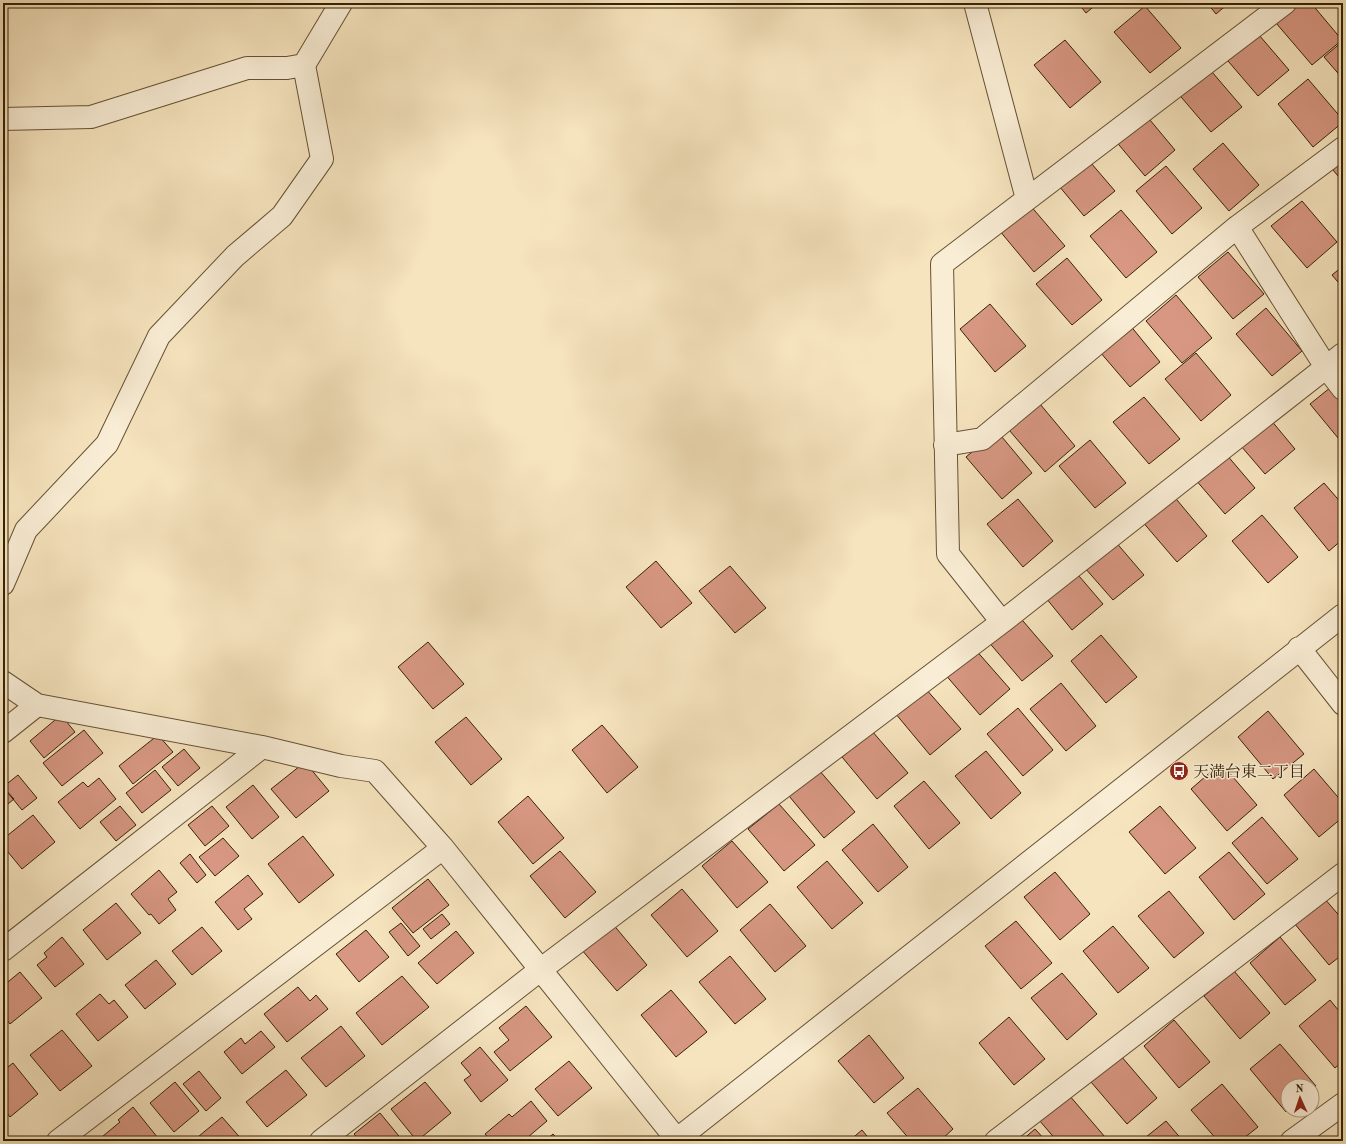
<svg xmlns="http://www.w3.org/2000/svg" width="1346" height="1144" font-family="'Old Standard TT','Noto Serif JP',serif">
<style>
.building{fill:#d79782;stroke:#362206}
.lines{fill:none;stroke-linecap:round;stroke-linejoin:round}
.minor-casing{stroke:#665234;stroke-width:24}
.minor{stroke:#f9edd5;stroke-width:22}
.labels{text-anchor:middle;stroke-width:3;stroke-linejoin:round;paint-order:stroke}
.poi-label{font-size:16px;fill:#362206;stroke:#f9edd5;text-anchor:start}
</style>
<rect width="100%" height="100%" fill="#f6e4be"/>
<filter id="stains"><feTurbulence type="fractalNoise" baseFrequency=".005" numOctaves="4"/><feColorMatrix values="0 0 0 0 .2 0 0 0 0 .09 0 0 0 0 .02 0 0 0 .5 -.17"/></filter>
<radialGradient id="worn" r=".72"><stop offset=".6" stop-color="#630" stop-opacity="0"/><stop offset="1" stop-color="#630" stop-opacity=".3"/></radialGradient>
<!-- building -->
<path class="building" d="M 1078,3 L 1098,3 L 1086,13 Z
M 1207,3 L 1229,3 L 1216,14 Z
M 1300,3 L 1311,3 L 1342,40 L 1312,65 L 1276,23 Z
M 1145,6 L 1181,48 L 1150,73 L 1114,32 Z
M 1253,28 L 1289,70 L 1258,96 L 1222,54 Z
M 1065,40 L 1101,82 L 1070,108 L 1034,65 Z
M 1343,41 L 1343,79 L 1324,57 Z
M 1206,65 L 1242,107 L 1211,132 L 1176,91 Z
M 1308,79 L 1343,120 L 1343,122 L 1313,147 L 1278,104 Z
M 1140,108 L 1175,150 L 1145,176 L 1109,133 Z
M 1223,143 L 1259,185 L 1229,211 L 1193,169 Z
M 1079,149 L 1115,191 L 1084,216 L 1049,174 Z
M 1343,151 L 1343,182 L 1328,164 Z
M 1166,166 L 1202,208 L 1172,234 L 1136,191 Z
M 1302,201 L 1337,242 L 1307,268 L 1271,226 Z
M 1029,204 L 1065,246 L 1034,272 L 999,230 Z
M 1121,210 L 1157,252 L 1126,278 L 1090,236 Z
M 1228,252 L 1264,294 L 1233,319 L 1198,277 Z
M 1067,258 L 1102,300 L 1072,325 L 1036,284 Z
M 1343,266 L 1343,288 L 1332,275 Z
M 1176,295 L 1212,338 L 1182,363 L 1146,321 Z
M 990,304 L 1026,346 L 995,372 L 960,329 Z
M 1266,308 L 1302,351 L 1272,376 L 1236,334 Z
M 1125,319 L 1160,362 L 1130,387 L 1094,345 Z
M 1196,353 L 1231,395 L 1201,421 L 1165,379 Z
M 1341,379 L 1343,382 L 1343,444 L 1310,404 Z
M 1144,397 L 1180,439 L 1149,464 L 1113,422 Z
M 1040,404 L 1075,446 L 1045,472 L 1009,430 Z
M 1260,407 L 1295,449 L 1265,474 L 1229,432 Z
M 997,431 L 1032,473 L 1002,499 L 966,457 Z
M 1090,440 L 1126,483 L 1095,508 L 1059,466 Z
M 1220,447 L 1255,488 L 1225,514 L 1189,472 Z
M 1324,483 L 1343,505 L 1343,539 L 1329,551 L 1294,508 Z
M 1172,494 L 1207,536 L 1177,562 L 1141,520 Z
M 1018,499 L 1053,541 L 1023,567 L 987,524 Z
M 1262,515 L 1298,557 L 1268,583 L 1232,541 Z
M 1108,533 L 1144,575 L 1113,600 L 1077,559 Z
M 656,561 L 692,603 L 661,628 L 626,587 Z
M 1067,562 L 1103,604 L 1072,630 L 1037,587 Z
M 730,566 L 766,608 L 735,633 L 699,591 Z
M 1017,614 L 1053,656 L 1022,681 L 987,640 Z
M 1101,635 L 1137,677 L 1106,703 L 1071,661 Z
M 428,642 L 464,684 L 433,709 L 398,667 Z
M 974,648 L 1010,689 L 980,715 L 944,673 Z
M 1061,683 L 1096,726 L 1066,751 L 1030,709 Z
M 925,688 L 961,729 L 930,755 L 895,713 Z
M 1018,708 L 1053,750 L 1023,776 L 987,734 Z
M 1268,711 L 1304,754 L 1273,779 L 1238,737 Z
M 61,715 L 75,732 L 44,758 L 30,741 Z
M 466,717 L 502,759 L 471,785 L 435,742 Z
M 602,725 L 638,767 L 607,793 L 572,750 Z
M 84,730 L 103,753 L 62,786 L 43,763 Z
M 872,731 L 908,773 L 877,799 L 842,757 Z
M 158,735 L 173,752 L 133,784 L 119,766 Z
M 184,749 L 200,768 L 178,786 L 162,767 Z
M 986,751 L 1021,793 L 991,819 L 955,776 Z
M 305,762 L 329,791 L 296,818 L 271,789 Z
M 1221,763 L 1257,805 L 1227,831 L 1191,789 Z
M 1314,769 L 1343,803 L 1343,817 L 1319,837 L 1284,795 Z
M 155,770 L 171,790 L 142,813 L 126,793 Z
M 819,770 L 855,812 L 824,838 L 789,796 Z
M 18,775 L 37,798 L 22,810 L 3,787 Z
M 99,778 L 116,799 L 80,829 L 58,802 L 83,782 L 88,787 Z
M 924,781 L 960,823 L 929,849 L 894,806 Z
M 253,785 L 279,817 L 252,839 L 226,807 Z
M 3,787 L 14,799 L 3,808 Z
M 528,796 L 564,838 L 533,864 L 498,822 Z
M 779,804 L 815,845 L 784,871 L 748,829 Z
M 120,806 L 136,825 L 116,841 L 100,822 Z
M 212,806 L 229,826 L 205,846 L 188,825 Z
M 1160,806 L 1196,848 L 1165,874 L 1129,832 Z
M 33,815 L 55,842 L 22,869 L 3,846 L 3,839 Z
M 1262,817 L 1298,859 L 1267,884 L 1232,843 Z
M 873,824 L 908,867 L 878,892 L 842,850 Z
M 303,836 L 334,875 L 299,903 L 268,864 Z
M 223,838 L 239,856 L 215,876 L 199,857 Z
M 732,841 L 768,882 L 737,908 L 702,866 Z
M 560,851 L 596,892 L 565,918 L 530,876 Z
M 1229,852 L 1265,894 L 1234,920 L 1199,877 Z
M 190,854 L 206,875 L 197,883 L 180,863 Z
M 827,861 L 863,903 L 832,929 L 797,887 Z
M 159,870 L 177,892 L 168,899 L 176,910 L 159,924 L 151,914 L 149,915 L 131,894 Z
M 1055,872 L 1090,914 L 1060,940 L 1024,897 Z
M 248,875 L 263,894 L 244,909 L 252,919 L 238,930 L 215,902 Z
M 428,879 L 449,905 L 413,933 L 392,908 Z
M 682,889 L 718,931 L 687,957 L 651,915 Z
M 1169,891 L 1204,933 L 1174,958 L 1138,916 Z
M 1324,898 L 1343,920 L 1343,954 L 1329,965 L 1294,923 Z
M 116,903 L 141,933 L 107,960 L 83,930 Z
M 770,904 L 806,946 L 775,972 L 740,930 Z
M 442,914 L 450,924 L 431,939 L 423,929 Z
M 1016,921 L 1052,963 L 1021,989 L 985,946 Z
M 401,923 L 420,946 L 408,956 L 389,932 Z
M 612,923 L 647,965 L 617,991 L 581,949 Z
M 1113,926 L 1149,968 L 1118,993 L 1083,951 Z
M 202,927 L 222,951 L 192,975 L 172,951 Z
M 366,930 L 389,957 L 359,982 L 336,954 Z
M 456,931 L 474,953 L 437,984 L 418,963 Z
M 62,937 L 84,964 L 55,987 L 37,965 L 47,957 L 44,953 Z
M 1280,937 L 1316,980 L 1285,1005 L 1250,963 Z
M 730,956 L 766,999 L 735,1024 L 699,982 Z
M 156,960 L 176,984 L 145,1009 L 125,985 Z
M 1234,971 L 1270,1013 L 1240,1039 L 1204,996 Z
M 20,972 L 42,998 L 10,1024 L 3,1015 L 3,986 Z
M 1062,973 L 1097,1014 L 1067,1040 L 1031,998 Z
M 402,976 L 429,1007 L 382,1045 L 356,1013 Z
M 298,987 L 310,1001 L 316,995 L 328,1009 L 287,1042 L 264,1014 Z
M 671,990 L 707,1032 L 676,1057 L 641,1015 Z
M 100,994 L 109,1004 L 114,1000 L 128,1017 L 98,1041 L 76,1014 Z
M 1330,1000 L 1343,1016 L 1343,1061 L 1335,1068 L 1299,1026 Z
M 526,1006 L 552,1037 L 510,1071 L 494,1052 L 509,1040 L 499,1028 Z
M 1009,1017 L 1045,1059 L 1014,1085 L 979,1043 Z
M 1174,1020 L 1210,1062 L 1179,1088 L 1144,1046 Z
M 341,1026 L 365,1056 L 326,1087 L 301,1058 Z
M 62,1030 L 92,1066 L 60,1091 L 30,1055 Z
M 261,1031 L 275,1047 L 242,1074 L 224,1052 L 241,1038 L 245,1044 Z
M 869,1035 L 904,1078 L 874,1103 L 838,1061 Z
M 1280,1044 L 1316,1086 L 1312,1089 L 1312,1086 L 1288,1086 L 1288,1109 L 1286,1112 L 1250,1069 Z
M 480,1047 L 508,1080 L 481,1102 L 464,1080 L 471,1075 L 461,1063 Z
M 1121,1056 L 1157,1098 L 1127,1124 L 1091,1082 Z
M 569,1061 L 592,1088 L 558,1116 L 535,1089 Z
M 13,1063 L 38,1094 L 10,1117 L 3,1108 L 3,1071 Z
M 286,1070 L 307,1095 L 267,1127 L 246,1102 Z
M 199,1071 L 221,1098 L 206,1111 L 183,1084 Z
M 175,1082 L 199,1111 L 174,1132 L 150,1103 Z
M 425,1082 L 451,1113 L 417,1141 L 391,1109 Z
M 1222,1084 L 1258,1127 L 1240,1141 L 1218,1141 L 1191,1110 Z
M 918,1088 L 953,1129 L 940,1141 L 911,1141 L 887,1113 Z
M 1069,1095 L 1105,1137 L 1100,1141 L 1057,1141 L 1039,1120 Z
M 531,1101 L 547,1121 L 528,1137 L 531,1141 L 491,1141 L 485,1134 L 509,1114 L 512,1117 Z
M 133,1107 L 158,1138 L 155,1141 L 97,1141 L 120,1122 L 118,1120 Z
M 380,1113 L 403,1141 L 360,1141 L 354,1134 Z
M 222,1117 L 243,1141 L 193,1141 Z
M 1166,1121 L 1183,1141 L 1141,1141 Z
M 1035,1129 L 1046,1141 L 1021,1141 Z
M 862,1130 L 871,1141 L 849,1141 Z
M 553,1134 L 559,1141 L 545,1141 Z"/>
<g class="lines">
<!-- minor casing -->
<g class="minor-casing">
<path id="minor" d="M 975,3 L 1027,199
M 3,119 L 91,117 L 247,68 L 287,68 L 304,65
M 1237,227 L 1326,367 L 1343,389
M 945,445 L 982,439 L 1237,227 L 1343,148
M 3,584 L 26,530 L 107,444 L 159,336 L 235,256 L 282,216 L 322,159 L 304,65 L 341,3
M 1002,622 L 948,554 L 942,264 L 1285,3
M 1299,648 L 1343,704
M 3,682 L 37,705 L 262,747 L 341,766 L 375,771 L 443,848 L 678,1141
M 3,732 L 37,705
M 3,950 L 262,747
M 58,1141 L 443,848
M 321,1141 L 540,970 L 1002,622 L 1343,354
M 675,1141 L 1343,615
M 996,1141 L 1343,874
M 1292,1141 L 1343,1104"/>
</g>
<!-- minor -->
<use href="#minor" class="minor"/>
</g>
<!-- icons -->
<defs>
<g id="bus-disc" transform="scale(1)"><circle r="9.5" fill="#8f2418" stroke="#f9edd5"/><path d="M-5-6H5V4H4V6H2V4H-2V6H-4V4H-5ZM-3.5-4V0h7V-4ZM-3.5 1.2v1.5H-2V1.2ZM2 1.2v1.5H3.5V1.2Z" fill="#fff"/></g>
</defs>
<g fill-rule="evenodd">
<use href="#bus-disc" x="1179" y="771"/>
</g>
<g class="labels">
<!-- poi labels -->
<g class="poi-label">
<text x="1193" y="777">天満台東二丁目</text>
</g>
</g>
<!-- margin -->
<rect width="1346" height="1144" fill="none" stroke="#f6e4be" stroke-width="16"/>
<rect x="4" y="4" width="1338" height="1136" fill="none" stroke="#362206" stroke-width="2"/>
<rect x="8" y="8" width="1330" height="1128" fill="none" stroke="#362206"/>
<!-- north arrow -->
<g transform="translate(1300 1098) rotate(357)"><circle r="19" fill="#f9edd5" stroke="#ab9c82"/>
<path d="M0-3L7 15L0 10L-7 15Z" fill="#8f2418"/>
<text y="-6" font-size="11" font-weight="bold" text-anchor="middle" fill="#362206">N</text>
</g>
<rect width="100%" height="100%" filter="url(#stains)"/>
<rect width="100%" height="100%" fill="url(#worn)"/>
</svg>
